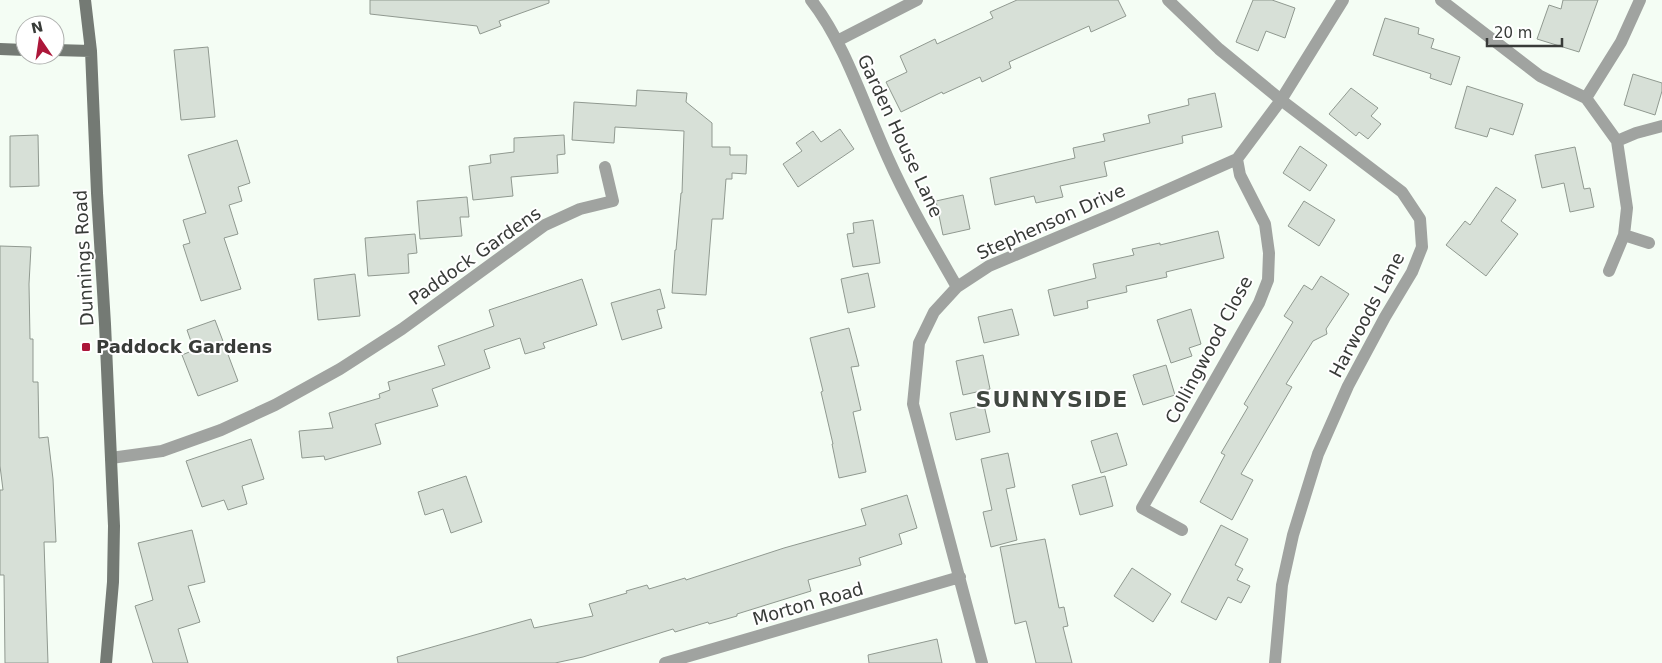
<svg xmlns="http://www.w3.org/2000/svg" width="1662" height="663" font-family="'DejaVu Sans',sans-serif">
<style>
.building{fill:#d7e0d7;stroke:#909990}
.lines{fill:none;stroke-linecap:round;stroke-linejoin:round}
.street{stroke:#a0a3a0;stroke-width:12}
.secondary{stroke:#747a74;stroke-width:12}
.poi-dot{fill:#ac173a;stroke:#fff;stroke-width:2}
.labels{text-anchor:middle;stroke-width:4;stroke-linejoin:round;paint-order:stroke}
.street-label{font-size:18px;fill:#383b38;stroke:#fff}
.poi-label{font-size:18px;font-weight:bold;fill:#383b38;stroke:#fff;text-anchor:start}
.district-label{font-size:22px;font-weight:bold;letter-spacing:1px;fill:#414841;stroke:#fff}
</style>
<rect width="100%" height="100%" fill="#f4fdf4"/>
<!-- building -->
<path class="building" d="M 370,0 L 549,0 L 549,3 L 499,21 L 501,26 L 480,34 L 477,26 L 370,14 Z
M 1017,0 L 1118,0 L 1126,16 L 1091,32 L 1089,26 L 1009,62 L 1011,68 L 982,82 L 980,77 L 943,94 L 942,92 L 901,112 L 886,82 L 907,72 L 900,56 L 935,39 L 937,44 L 993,18 L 990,12 Z
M 1253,0 L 1272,0 L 1295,8 L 1285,38 L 1266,31 L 1258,51 L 1236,42 Z
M 1563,0 L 1598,0 L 1579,52 L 1537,39 L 1549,5 L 1561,9 Z
M 1385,18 L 1419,28 L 1418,34 L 1434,39 L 1431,48 L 1460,57 L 1451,85 L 1430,78 L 1431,74 L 1373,55 Z
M 208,47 L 215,117 L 181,120 L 174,50 Z
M 1633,74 L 1662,83 L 1662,91 L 1655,115 L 1624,105 Z
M 1467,86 L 1523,104 L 1513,135 L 1490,128 L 1487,137 L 1455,128 Z
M 1351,88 L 1378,108 L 1371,116 L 1381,124 L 1368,139 L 1359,132 L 1356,136 L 1329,114 Z
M 637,90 L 687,93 L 686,102 L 712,123 L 712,147 L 730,147 L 730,155 L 747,155 L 746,174 L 732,173 L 732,179 L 726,179 L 723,219 L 712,219 L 706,295 L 672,293 L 675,250 L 676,250 L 681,193 L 682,193 L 684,131 L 615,127 L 614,143 L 572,140 L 574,102 L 636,106 Z
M 1215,93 L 1222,127 L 1182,136 L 1183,143 L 1104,162 L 1107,176 L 1060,186 L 1063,197 L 1036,203 L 1034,196 L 995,205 L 990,178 L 1075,158 L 1073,148 L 1105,141 L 1103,134 L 1150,123 L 1148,115 L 1189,105 L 1188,99 Z
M 840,129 L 854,149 L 798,187 L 783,164 L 802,151 L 796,143 L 813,131 L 821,142 Z
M 38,135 L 39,186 L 10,187 L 10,136 Z
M 564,135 L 565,154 L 557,155 L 558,173 L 511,177 L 513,196 L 473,200 L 469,166 L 491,163 L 490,155 L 514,152 L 514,138 Z
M 237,140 L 250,183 L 238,187 L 242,201 L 229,205 L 238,234 L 224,238 L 241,289 L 201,301 L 183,245 L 190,243 L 183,220 L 206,213 L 188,155 Z
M 1300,146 L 1327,165 L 1310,191 L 1283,173 Z
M 1575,147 L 1584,189 L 1590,188 L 1594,207 L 1570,212 L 1564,183 L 1542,188 L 1535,155 Z
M 1496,187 L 1516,200 L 1501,221 L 1518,234 L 1486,276 L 1446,245 L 1465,221 L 1470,225 Z
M 963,195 L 970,229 L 943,235 L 936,201 Z
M 467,197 L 469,217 L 460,217 L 462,236 L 420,239 L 417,201 Z
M 1304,201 L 1335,220 L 1319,246 L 1288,226 Z
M 873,220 L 880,263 L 853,267 L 847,234 L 854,233 L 853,223 Z
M 1218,231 L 1224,258 L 1166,272 L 1167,277 L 1126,286 L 1127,292 L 1087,301 L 1088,308 L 1054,316 L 1048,290 L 1096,278 L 1093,264 L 1134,255 L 1132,249 L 1160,243 L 1160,245 Z
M 415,234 L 417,253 L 408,254 L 409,273 L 368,276 L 365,238 Z
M 0,246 L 31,247 L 29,284 L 30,339 L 33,339 L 33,382 L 38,382 L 39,438 L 48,437 L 53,479 L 56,542 L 44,542 L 48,663 L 5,663 L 4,575 L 0,575 L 0,490 L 3,490 L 0,466 Z
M 868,273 L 875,307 L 848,313 L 841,279 Z
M 355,274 L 360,316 L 318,320 L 314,279 Z
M 1321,276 L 1349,294 L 1326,329 L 1327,334 L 1313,341 L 1286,384 L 1292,387 L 1241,474 L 1253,480 L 1232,520 L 1200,502 L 1225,455 L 1221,453 L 1248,407 L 1244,404 L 1293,322 L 1284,316 L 1304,285 L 1312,290 Z
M 582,279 L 597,325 L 543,343 L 545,348 L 525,354 L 520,338 L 484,350 L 490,368 L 432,389 L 438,406 L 375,424 L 381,444 L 325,460 L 324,456 L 302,458 L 299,431 L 333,428 L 329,413 L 380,398 L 379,394 L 390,390 L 388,382 L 445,365 L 438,346 L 494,326 L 489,310 Z
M 660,289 L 665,308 L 657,310 L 662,328 L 622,340 L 611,303 Z
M 1012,309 L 1019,335 L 984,343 L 978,317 Z
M 1191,309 L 1201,344 L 1189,348 L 1192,356 L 1171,363 L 1157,320 Z
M 215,320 L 238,381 L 198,396 L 182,355 L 194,350 L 187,330 Z
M 849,328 L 859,366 L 851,367 L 861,410 L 853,412 L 866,472 L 839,478 L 832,444 L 833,444 L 821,392 L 823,391 L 810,338 Z
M 983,355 L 990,389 L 963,395 L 956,361 Z
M 1166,365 L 1175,395 L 1143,405 L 1133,375 Z
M 984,405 L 990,432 L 956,440 L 950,413 Z
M 1117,433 L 1127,465 L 1101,473 L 1091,441 Z
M 251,439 L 264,479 L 242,486 L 247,504 L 228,510 L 224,500 L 202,507 L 186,461 Z
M 1008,453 L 1015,487 L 1006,489 L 1017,540 L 991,547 L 983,512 L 992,510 L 981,459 Z
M 466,476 L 482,522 L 451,533 L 443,509 L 425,515 L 418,492 Z
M 1105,476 L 1113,506 L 1080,515 L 1072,485 Z
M 907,495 L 917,528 L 899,534 L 902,544 L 859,558 L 861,565 L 808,580 L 811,591 L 737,614 L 737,616 L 709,624 L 708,622 L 675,632 L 673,629 L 583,657 L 555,663 L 398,663 L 397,657 L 531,619 L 534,628 L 593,616 L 589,604 L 627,593 L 626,591 L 647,585 L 649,589 L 685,578 L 686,580 L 784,548 L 866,525 L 861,509 Z
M 1221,525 L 1248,539 L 1235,565 L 1243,569 L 1237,580 L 1250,586 L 1241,603 L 1228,597 L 1216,620 L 1181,602 Z
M 192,530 L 205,582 L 188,586 L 200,622 L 178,629 L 188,663 L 153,663 L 135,606 L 153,600 L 138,543 Z
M 1045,539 L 1059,608 L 1064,607 L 1068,626 L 1063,627 L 1072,663 L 1036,663 L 1026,621 L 1015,624 L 1000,547 Z
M 1132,568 L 1171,594 L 1153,622 L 1114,596 Z
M 937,639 L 942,663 L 869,663 L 868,655 Z"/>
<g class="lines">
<!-- street -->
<path class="street" d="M 811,0 C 845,43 865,108 888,158 C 908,203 933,245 957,287
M 1168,0 L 1219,49 L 1281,100 L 1402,192 L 1420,219 L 1422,247 L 1412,272 L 1385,317 L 1348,386 L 1318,454 L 1293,535 L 1282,585 L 1275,663
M 1441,0 L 1540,76 L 1586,98 L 1617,141 L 1627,208 L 1624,235 L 1609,271
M 837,41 L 917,0
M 1586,98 L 1621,42 L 1640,0
M 1617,141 L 1636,133 L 1662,126
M 1624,235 L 1649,243
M 111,458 L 162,451 L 221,430 L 275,405 L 340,369 L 402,329 L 545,225 L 580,209 L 613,201 L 605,167
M 1182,530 L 1142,508 L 1259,303 L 1268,280 L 1269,253 L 1265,224 L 1240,175 L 1237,159
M 665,663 L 960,577
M 982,663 L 913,404 L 919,343 L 934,312 L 957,287 L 989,266 L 1113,214 L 1237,159 L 1281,100 L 1343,0"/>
<!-- secondary -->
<path class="secondary" d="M 85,0 L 91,51 L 97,193 L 105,324 L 114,526 L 113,582 L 106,663
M 0,49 L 25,50
M 55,50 L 91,51"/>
</g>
<!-- markers -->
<rect class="poi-dot" x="81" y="342" width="10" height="10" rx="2.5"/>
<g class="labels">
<!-- street labels -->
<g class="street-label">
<text transform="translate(900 136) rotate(65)" y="6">Garden House Lane</text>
<text transform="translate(1051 222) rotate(-24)" y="6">Stephenson Drive</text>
<text transform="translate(475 256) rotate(-35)" y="6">Paddock Gardens</text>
<text transform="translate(84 258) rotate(-93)" y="6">Dunnings Road</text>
<text transform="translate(1367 315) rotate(-62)" y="6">Harwoods Lane</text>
<text transform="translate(1209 350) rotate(-62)" y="6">Collingwood Close</text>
<text transform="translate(808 604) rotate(-16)" y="6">Morton Road</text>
</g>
<!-- poi labels -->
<g class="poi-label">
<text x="96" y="353">Paddock Gardens</text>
</g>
<!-- district labels -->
<g class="district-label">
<text x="1052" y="407">SUNNYSIDE</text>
</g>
</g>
<!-- north arrow -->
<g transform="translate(40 40) rotate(347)"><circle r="24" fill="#ffffff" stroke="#afb1af"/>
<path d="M0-4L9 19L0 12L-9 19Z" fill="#ac173a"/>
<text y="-8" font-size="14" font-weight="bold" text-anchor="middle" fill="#383b38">N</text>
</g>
<!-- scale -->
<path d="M1487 38v8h75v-8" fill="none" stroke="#383b38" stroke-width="2.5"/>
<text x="1494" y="38" font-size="15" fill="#383b38" stroke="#ffffff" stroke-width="4" paint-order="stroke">20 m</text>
</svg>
